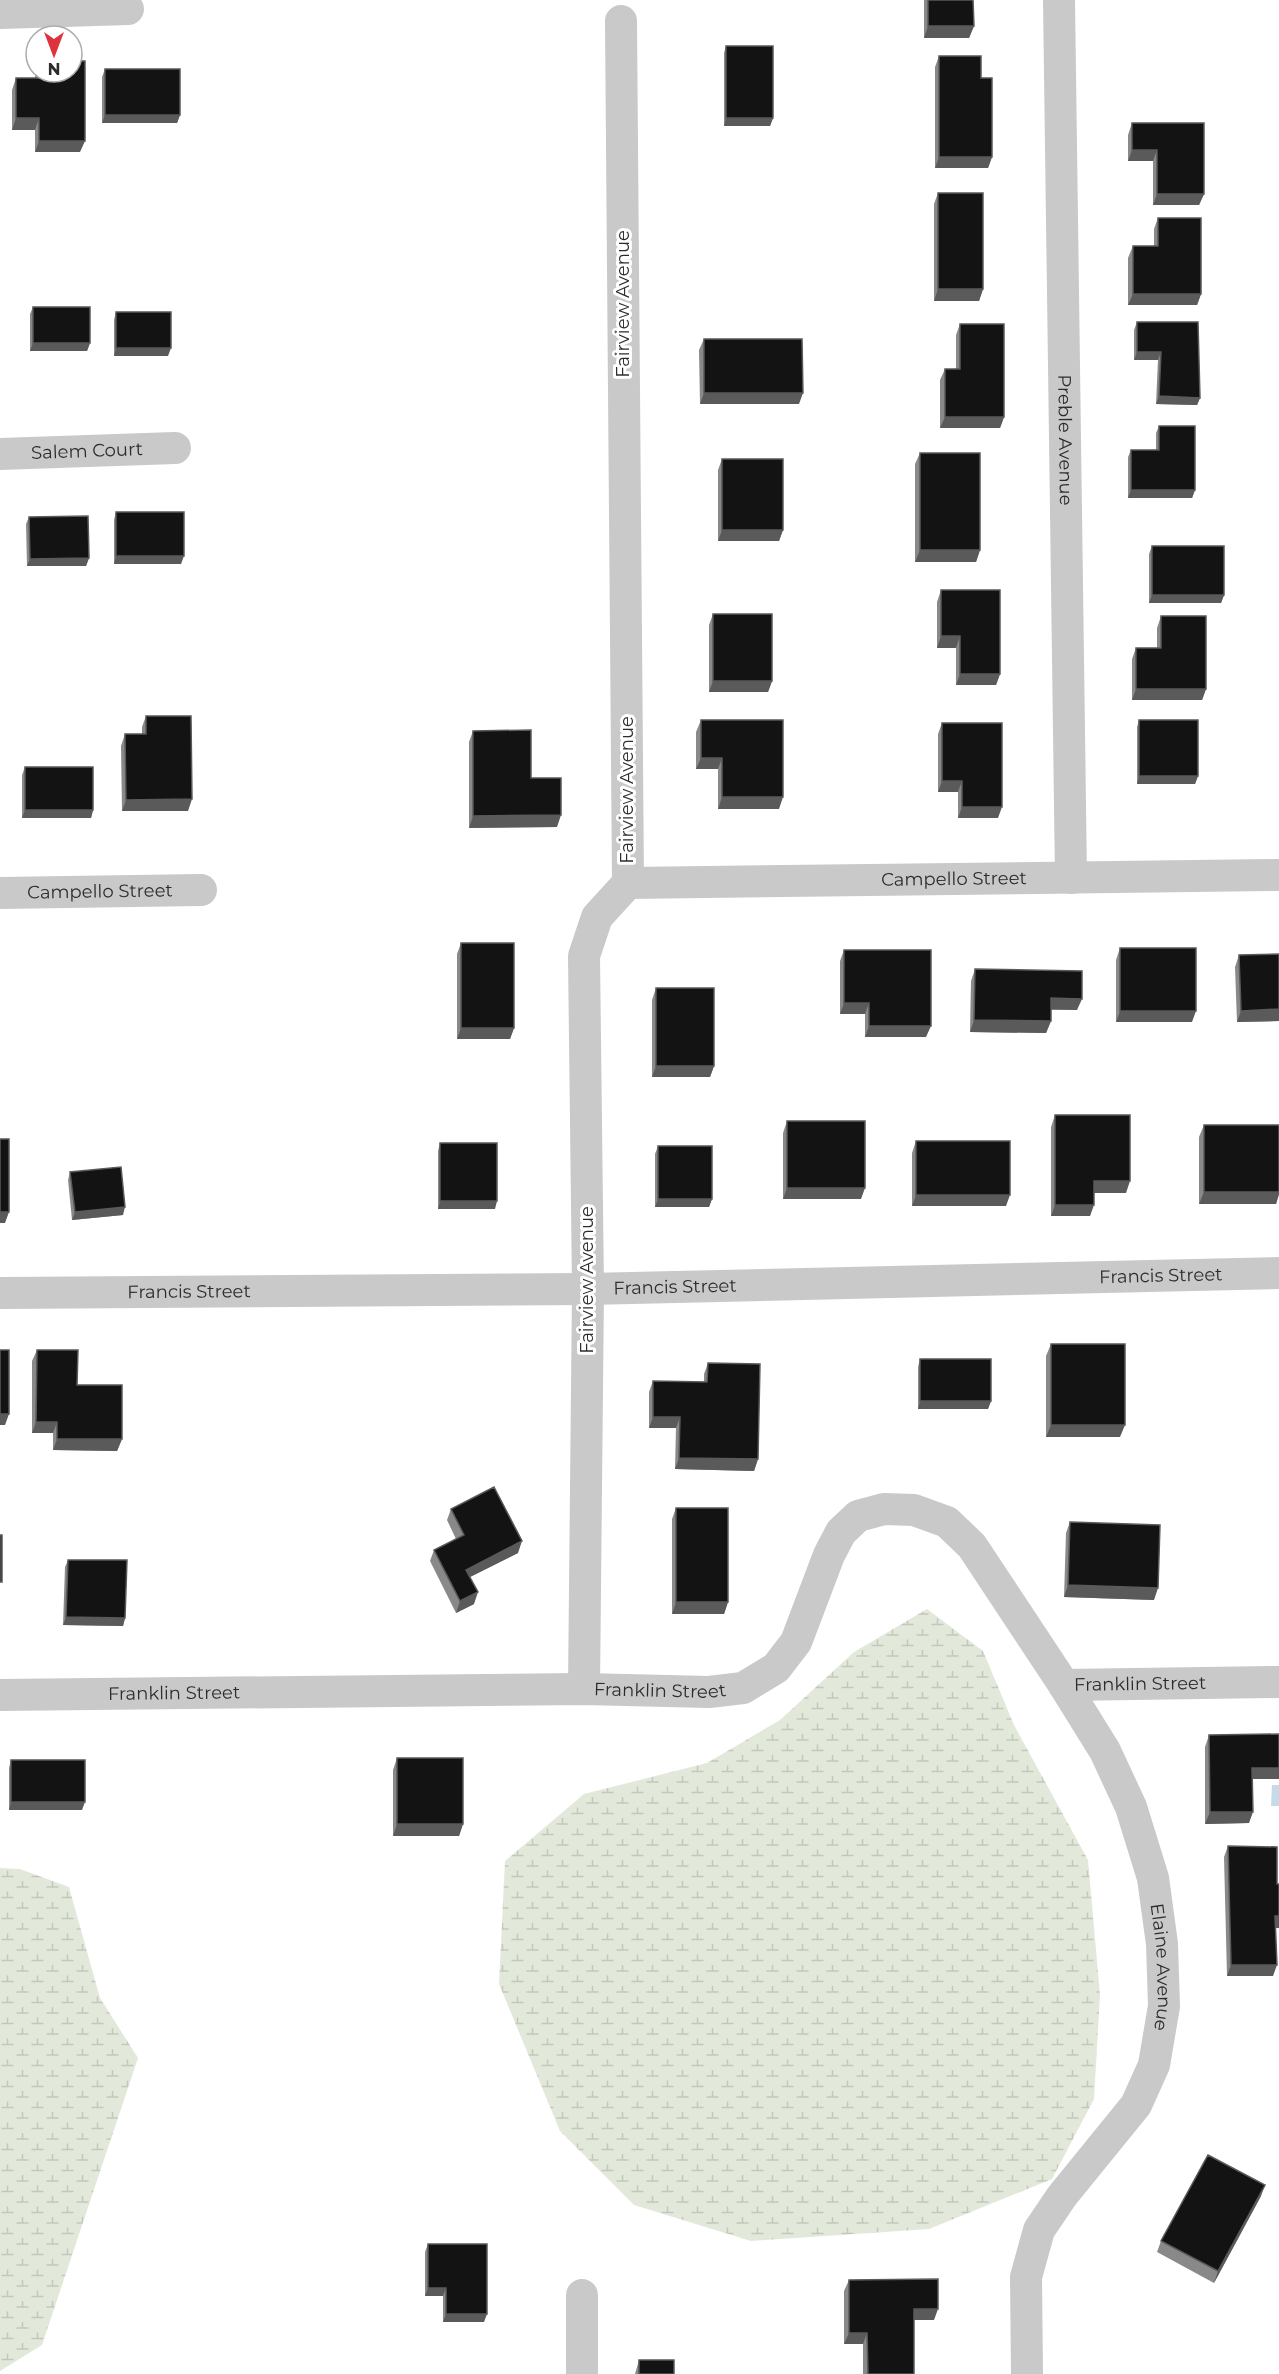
<svg xmlns="http://www.w3.org/2000/svg" width="1279" height="2374" font-family="Montserrat,sans-serif">
<style>
.wetland{fill:url(#wetland-marsh)}
.water{fill:#c6dbe9}
.lines{fill:none;stroke-linecap:round;stroke-linejoin:round}
.minor{stroke:#c9c9c9;stroke-width:32}
.wall{fill:#898989}
.shaded-wall{fill:#5a5a5a}
.building{fill:#131313;stroke:#5a5a5a;stroke-width:1.5}
.labels{text-anchor:middle;stroke-width:6;stroke-linejoin:round;paint-order:stroke}
.street-label{font-size:18px;fill:#2c2c2c;stroke:#fff}
</style>
<defs>
<pattern id="wetland-marsh" width="20" height="14" patternUnits="userSpaceOnUse" patternTransform="scale(1.5)"><rect width="20" height="14" fill="#e2e9da"/><path d="M1 5h8M5 5V1M11 12h8M15 12V8" fill="none" stroke="#c2c8bb"/></pattern>
</defs>
<rect width="100%" height="100%" fill="#fff"/>
<!-- wetland -->
<path class="wetland" d="M 927,1609 L 983,1651 L 1014,1725 L 1088,1860 L 1100,1995 L 1094,2099 L 1052,2179 L 929,2229 L 751,2241 L 634,2205 L 560,2131 L 499,1984 L 505,1861 L 584,1794 L 707,1763 L 780,1720 L 854,1652 Z
M 0,1868 L 20,1869 L 69,1887 L 100,1998 L 138,2058 L 42,2345 L 0,2371 Z"/>
<!-- water -->
<path class="water" d="M 1272,1785 L 1279,1785 L 1279,1806 L 1271,1806 Z"/>
<g class="lines">
<!-- minor -->
<g class="minor">
<path id="s1" d="M 1059,0 L 1071,878"/>
<path d="M 0,13 L 128,9"/>
<path id="s2" d="M 0,454 L 175,448"/>
<path id="s3" d="M 628,883 L 1279,875"/>
<path id="s4" d="M 0,893 L 201,890"/>
<path id="s5" d="M 0,1293 L 588,1289 L 1279,1273"/>
<path id="s6" d="M 1064,1685 L 1279,1682"/>
<path d="M 584,1689 L 588,1289 L 584,956 L 597,917 L 628,883 L 621,21"/>
<path id="s7" d="M 0,1695 L 584,1689 L 709,1692 L 743,1688 L 776,1668 L 796,1642 L 829,1555 L 841,1532 L 858,1516 L 884,1509 L 914,1510 L 947,1522 L 972,1546 L 1064,1685 L 1105,1751 L 1131,1807 L 1153,1878 L 1162,1944 L 1164,2006 L 1154,2065 L 1136,2105 L 1062,2196 L 1039,2230 L 1026,2277 L 1027,2374"/>
<path d="M 582,2295 L 582,2374"/>
</g>
</g>
<!-- wall -->
<path class="wall" d="M 924,0 L 973,0 L 974,26 L 969,38 L 924,38 Z
M 726,46 L 773,118 L 770,126 L 724,126 L 724,53 Z
M 939,56 L 992,157 L 988,168 L 935,168 L 935,67 Z
M 105,69 L 180,115 L 177,123 L 102,123 L 102,77 Z
M 36,70 L 36,72 L 72,72 L 80,152 L 35,152 L 35,130 L 12,130 L 12,90 L 16,78 L 35,78 Z
M 1132,123 L 1204,194 L 1199,205 L 1153,205 L 1153,161 L 1128,161 L 1128,135 Z
M 938,193 L 983,289 L 979,301 L 934,301 L 934,204 Z
M 1158,218 L 1201,294 L 1197,305 L 1128,305 L 1128,258 L 1133,246 L 1154,246 L 1154,229 Z
M 33,307 L 90,343 L 87,351 L 30,351 L 30,314 Z
M 116,312 L 168,356 L 114,356 L 114,320 Z
M 1137,322 L 1200,398 L 1197,405 L 1156,404 L 1158,360 L 1134,360 L 1134,330 Z
M 960,324 L 1004,417 L 1000,428 L 940,428 L 940,380 L 945,369 L 956,369 L 956,335 Z
M 704,339 L 799,404 L 700,404 L 699,350 Z
M 1159,426 L 1195,490 L 1192,498 L 1128,498 L 1128,457 L 1131,450 L 1156,450 L 1156,433 Z
M 920,453 L 980,550 L 976,562 L 915,562 L 915,464 Z
M 722,459 L 783,530 L 779,541 L 718,541 L 718,470 Z
M 116,512 L 181,564 L 114,564 L 114,520 Z
M 29,517 L 89,558 L 86,566 L 27,566 L 26,524 Z
M 1152,546 L 1224,595 L 1221,603 L 1149,603 L 1149,554 Z
M 941,590 L 1000,674 L 996,685 L 956,685 L 956,648 L 937,648 L 937,602 Z
M 713,614 L 772,681 L 768,692 L 709,692 L 709,625 Z
M 1161,616 L 1206,689 L 1202,700 L 1132,700 L 1132,659 L 1136,648 L 1157,648 L 1157,628 Z
M 146,716 L 188,811 L 122,811 L 121,746 L 125,734 L 142,734 L 142,727 Z
M 701,720 L 779,809 L 718,809 L 718,769 L 696,769 L 696,732 Z
M 1139,720 L 1198,776 L 1195,784 L 1137,784 L 1137,727 Z
M 942,723 L 998,818 L 958,818 L 958,792 L 938,792 L 938,734 Z
M 473,731 L 531,778 L 557,827 L 469,828 L 469,742 Z
M 25,767 L 93,810 L 91,818 L 22,818 L 22,775 Z
M 461,943 L 514,1028 L 510,1039 L 457,1039 L 457,954 Z
M 1120,948 L 1192,1022 L 1116,1022 L 1116,960 Z
M 844,950 L 926,1037 L 865,1037 L 865,1014 L 840,1014 L 840,961 Z
M 1279,954 L 1279,1021 L 1237,1022 L 1235,967 L 1239,955 Z
M 975,969 L 1077,1010 L 1051,1010 L 1051,1021 L 1046,1033 L 970,1032 L 971,981 Z
M 656,988 L 714,1066 L 710,1077 L 652,1077 L 652,1000 Z
M 1055,1115 L 1126,1193 L 1094,1193 L 1090,1216 L 1051,1216 L 1051,1127 Z
M 787,1121 L 861,1199 L 783,1199 L 783,1133 Z
M 1204,1125 L 1279,1125 L 1279,1194 L 1276,1204 L 1199,1204 L 1199,1137 Z
M 916,1141 L 1006,1206 L 912,1206 L 912,1153 Z
M 440,1143 L 495,1209 L 438,1209 L 438,1151 Z
M 658,1146 L 712,1199 L 709,1207 L 655,1207 L 655,1154 Z
M 70,1172 L 123,1215 L 72,1220 L 68,1180 Z
M 1051,1344 L 1120,1437 L 1046,1437 L 1046,1356 Z
M 37,1350 L 77,1385 L 122,1439 L 117,1451 L 53,1450 L 53,1433 L 32,1433 L 32,1361 Z
M 920,1359 L 991,1401 L 988,1409 L 918,1409 L 918,1367 Z
M 708,1363 L 758,1459 L 754,1471 L 675,1469 L 676,1428 L 649,1428 L 649,1392 L 653,1381 L 704,1382 L 704,1374 Z
M 676,1508 L 728,1602 L 724,1614 L 672,1614 L 672,1519 Z
M 451,1509 L 518,1553 L 470,1577 L 474,1604 L 456,1613 L 430,1561 L 434,1550 L 456,1539 L 447,1520 Z
M 1070,1522 L 1154,1600 L 1064,1597 L 1066,1533 Z
M 68,1560 L 125,1618 L 123,1626 L 63,1625 L 65,1567 Z
M 1209,1735 L 1279,1779 L 1253,1779 L 1249,1823 L 1205,1824 L 1205,1747 Z
M 397,1758 L 463,1824 L 459,1836 L 393,1836 L 393,1770 Z
M 11,1760 L 82,1810 L 9,1810 L 9,1768 Z
M 1228,1846 L 1277,1884 L 1279,1928 L 1276,1928 L 1273,1976 L 1227,1976 L 1224,1857 Z
M 1261,2196 L 1214,2283 L 1157,2252 L 1161,2241 Z
M 428,2244 L 484,2322 L 443,2322 L 443,2296 L 425,2296 L 425,2252 Z
M 849,2280 L 934,2320 L 914,2320 L 914,2374 L 863,2374 L 863,2344 L 844,2344 L 844,2291 Z
M 639,2360 L 674,2374 L 635,2374 Z"/>
<!-- shaded-wall -->
<path class="shaded-wall" d="M 928,26 L 974,26 L 969,38 L 924,38 Z
M 105,115 L 180,115 L 177,123 L 102,123 Z
M 16,118 L 39,118 L 35,130 L 12,130 Z
M 726,118 L 773,118 L 770,126 L 724,126 Z
M 39,141 L 85,141 L 80,152 L 35,152 Z
M 1132,150 L 1157,150 L 1153,161 L 1128,161 Z
M 939,157 L 992,157 L 988,168 L 935,168 Z
M 1157,194 L 1204,194 L 1199,205 L 1153,205 Z
M 938,289 L 983,289 L 979,301 L 934,301 Z
M 1133,294 L 1201,294 L 1197,305 L 1128,305 Z
M 33,343 L 90,343 L 87,351 L 30,351 Z
M 116,348 L 171,348 L 168,356 L 114,356 Z
M 1137,352 L 1161,352 L 1158,360 L 1134,360 Z
M 704,393 L 803,393 L 799,404 L 700,404 Z
M 1159,396 L 1200,398 L 1197,405 L 1156,404 Z
M 945,417 L 1004,417 L 1000,428 L 940,428 Z
M 1131,490 L 1195,490 L 1192,498 L 1128,498 Z
M 722,530 L 783,530 L 779,541 L 718,541 Z
M 920,550 L 980,550 L 976,562 L 915,562 Z
M 116,556 L 184,556 L 181,564 L 114,564 Z
M 89,558 L 86,566 L 27,566 L 30,559 Z
M 1152,595 L 1224,595 L 1221,603 L 1149,603 Z
M 941,636 L 960,636 L 956,648 L 937,648 Z
M 960,674 L 1000,674 L 996,685 L 956,685 Z
M 713,681 L 772,681 L 768,692 L 709,692 Z
M 1136,689 L 1206,689 L 1202,700 L 1132,700 Z
M 701,758 L 722,758 L 718,769 L 696,769 Z
M 1139,776 L 1198,776 L 1195,784 L 1137,784 Z
M 942,781 L 962,781 L 958,792 L 938,792 Z
M 722,797 L 783,797 L 779,809 L 718,809 Z
M 192,799 L 188,811 L 122,811 L 126,800 Z
M 962,807 L 1002,807 L 998,818 L 958,818 Z
M 25,810 L 93,810 L 91,818 L 22,818 Z
M 561,815 L 557,827 L 469,828 L 473,816 Z
M 1051,998 L 1082,999 L 1077,1010 L 1047,1009 Z
M 844,1003 L 869,1003 L 865,1014 L 840,1014 Z
M 1279,1009 L 1279,1021 L 1237,1022 L 1241,1011 Z
M 1120,1011 L 1196,1011 L 1192,1022 L 1116,1022 Z
M 974,1020 L 1051,1021 L 1046,1033 L 970,1032 Z
M 869,1026 L 931,1026 L 926,1037 L 865,1037 Z
M 461,1028 L 514,1028 L 510,1039 L 457,1039 Z
M 656,1066 L 714,1066 L 710,1077 L 652,1077 Z
M 1094,1181 L 1130,1181 L 1126,1193 L 1090,1193 Z
M 787,1188 L 865,1188 L 861,1199 L 783,1199 Z
M 1204,1192 L 1279,1192 L 1279,1194 L 1276,1204 L 1199,1204 Z
M 916,1195 L 1010,1195 L 1006,1206 L 912,1206 Z
M 658,1199 L 712,1199 L 709,1207 L 655,1207 Z
M 440,1201 L 497,1201 L 495,1209 L 438,1209 Z
M 1055,1205 L 1094,1205 L 1090,1216 L 1051,1216 Z
M 125,1207 L 123,1215 L 72,1220 L 75,1212 Z
M 0,1212 L 9,1212 L 5,1223 L 0,1223 Z
M 920,1401 L 991,1401 L 988,1409 L 918,1409 Z
M 0,1414 L 9,1414 L 5,1425 L 0,1425 Z
M 653,1417 L 680,1417 L 676,1428 L 649,1428 Z
M 36,1422 L 57,1422 L 53,1433 L 32,1433 Z
M 1051,1425 L 1125,1425 L 1120,1437 L 1046,1437 Z
M 57,1439 L 122,1439 L 117,1451 L 53,1450 Z
M 679,1458 L 758,1459 L 754,1471 L 675,1469 Z
M 522,1541 L 518,1553 L 462,1581 L 466,1570 Z
M 1068,1585 L 1158,1588 L 1154,1600 L 1064,1597 Z
M 478,1592 L 474,1604 L 456,1613 L 460,1601 Z
M 676,1602 L 728,1602 L 724,1614 L 672,1614 Z
M 66,1617 L 125,1618 L 123,1626 L 63,1625 Z
M 1252,1768 L 1279,1768 L 1279,1779 L 1248,1779 Z
M 11,1802 L 85,1802 L 82,1810 L 9,1810 Z
M 1210,1812 L 1253,1812 L 1249,1823 L 1205,1824 Z
M 397,1824 L 463,1824 L 459,1836 L 393,1836 Z
M 1275,1916 L 1279,1916 L 1279,1928 L 1271,1928 Z
M 1231,1965 L 1277,1965 L 1273,1976 L 1227,1976 Z
M 1265,2185 L 1261,2196 L 1214,2283 L 1218,2271 Z
M 428,2288 L 446,2288 L 443,2296 L 425,2296 Z
M 914,2309 L 938,2309 L 934,2320 L 910,2320 Z
M 446,2314 L 487,2314 L 484,2322 L 443,2322 Z
M 849,2333 L 867,2333 L 863,2344 L 844,2344 Z"/>
<!-- building -->
<path class="building" d="M 928,0 L 973,0 L 974,26 L 928,26 Z
M 726,46 L 773,46 L 773,118 L 726,118 Z
M 939,56 L 981,56 L 981,78 L 992,78 L 992,157 L 939,157 Z
M 72,61 L 85,61 L 85,141 L 39,141 L 39,118 L 16,118 L 16,78 L 39,78 L 39,72 L 72,72 Z
M 105,69 L 180,69 L 180,115 L 105,115 Z
M 1132,123 L 1204,123 L 1204,194 L 1157,194 L 1157,150 L 1132,150 Z
M 938,193 L 983,193 L 983,289 L 938,289 Z
M 1158,218 L 1201,218 L 1201,294 L 1133,294 L 1133,246 L 1158,246 Z
M 33,307 L 90,307 L 90,343 L 33,343 Z
M 116,312 L 171,312 L 171,348 L 116,348 Z
M 1137,322 L 1198,322 L 1200,398 L 1159,396 L 1161,352 L 1137,352 Z
M 960,324 L 1004,324 L 1004,417 L 945,417 L 945,369 L 960,369 Z
M 704,339 L 802,339 L 803,393 L 704,393 Z
M 1159,426 L 1195,426 L 1195,490 L 1131,490 L 1131,450 L 1159,450 Z
M 920,453 L 980,453 L 980,550 L 920,550 Z
M 722,459 L 783,459 L 783,530 L 722,530 Z
M 116,512 L 184,512 L 184,556 L 116,556 Z
M 88,516 L 89,558 L 30,559 L 29,517 Z
M 1152,546 L 1224,546 L 1224,595 L 1152,595 Z
M 941,590 L 1000,590 L 1000,674 L 960,674 L 960,636 L 941,636 Z
M 713,614 L 772,614 L 772,681 L 713,681 Z
M 1161,616 L 1206,616 L 1206,689 L 1136,689 L 1136,648 L 1161,648 Z
M 146,716 L 191,716 L 192,799 L 126,800 L 125,734 L 146,734 Z
M 701,720 L 783,720 L 783,797 L 722,797 L 722,758 L 701,758 Z
M 1139,720 L 1198,720 L 1198,776 L 1139,776 Z
M 942,723 L 1002,723 L 1002,807 L 962,807 L 962,781 L 942,781 Z
M 531,730 L 531,778 L 561,778 L 561,815 L 473,816 L 473,731 Z
M 25,767 L 93,767 L 93,810 L 25,810 Z
M 461,943 L 514,943 L 514,1028 L 461,1028 Z
M 1120,948 L 1196,948 L 1196,1011 L 1120,1011 Z
M 844,950 L 931,950 L 931,1026 L 869,1026 L 869,1003 L 844,1003 Z
M 1279,954 L 1279,1009 L 1241,1011 L 1239,955 Z
M 975,969 L 1082,971 L 1082,999 L 1051,998 L 1051,1021 L 974,1020 Z
M 656,988 L 714,988 L 714,1066 L 656,1066 Z
M 1055,1115 L 1130,1115 L 1130,1181 L 1094,1181 L 1094,1205 L 1055,1205 Z
M 787,1121 L 865,1121 L 865,1188 L 787,1188 Z
M 1204,1125 L 1279,1125 L 1279,1192 L 1204,1192 Z
M 0,1139 L 9,1139 L 9,1212 L 0,1212 Z
M 916,1141 L 1010,1141 L 1010,1195 L 916,1195 Z
M 440,1143 L 497,1143 L 497,1201 L 440,1201 Z
M 658,1146 L 712,1146 L 712,1199 L 658,1199 Z
M 121,1167 L 125,1207 L 75,1212 L 70,1172 Z
M 1051,1344 L 1125,1344 L 1125,1425 L 1051,1425 Z
M 0,1350 L 9,1350 L 9,1414 L 0,1414 Z
M 37,1350 L 78,1350 L 77,1385 L 122,1385 L 122,1439 L 57,1439 L 57,1422 L 36,1422 Z
M 920,1359 L 991,1359 L 991,1401 L 920,1401 Z
M 708,1363 L 760,1364 L 758,1459 L 679,1458 L 680,1417 L 653,1417 L 653,1381 L 707,1382 Z
M 494,1487 L 522,1541 L 466,1570 L 478,1592 L 460,1601 L 434,1550 L 464,1535 L 451,1509 Z
M 676,1508 L 728,1508 L 728,1602 L 676,1602 Z
M 1070,1522 L 1160,1525 L 1158,1588 L 1068,1585 Z
M 0,1535 L 2,1535 L 2,1582 L 0,1582 Z
M 68,1560 L 127,1560 L 125,1618 L 66,1617 Z
M 1279,1734 L 1279,1768 L 1252,1768 L 1253,1812 L 1210,1812 L 1209,1735 Z
M 397,1758 L 463,1758 L 463,1824 L 397,1824 Z
M 11,1760 L 85,1760 L 85,1802 L 11,1802 Z
M 1228,1846 L 1277,1847 L 1277,1884 L 1279,1884 L 1279,1916 L 1275,1916 L 1277,1965 L 1231,1965 Z
M 1208,2155 L 1265,2185 L 1218,2271 L 1161,2241 Z
M 428,2244 L 487,2244 L 487,2314 L 446,2314 L 446,2288 L 428,2288 Z
M 938,2279 L 938,2309 L 914,2309 L 914,2374 L 868,2374 L 867,2333 L 849,2333 L 849,2280 Z
M 639,2360 L 674,2360 L 674,2374 L 639,2374 Z"/>
<g class="labels">
<!-- street labels -->
<g class="street-label">
<text transform="translate(623 304) rotate(-90)" y="6">Fairview Avenue</text>
<text dy="6" stroke="none"><textPath href="#s1" startOffset="440">Preble Avenue</textPath></text>
<text dy="6" stroke="none"><textPath href="#s2" startOffset="87">Salem Court</textPath></text>
<text transform="translate(627 790) rotate(-90)" y="6">Fairview Avenue</text>
<text dy="6" stroke="none"><textPath href="#s3" startOffset="326">Campello Street</textPath></text>
<text dy="6" stroke="none"><textPath href="#s4" startOffset="100">Campello Street</textPath></text>
<text dy="6" stroke="none"><textPath href="#s5" startOffset="1161">Francis Street</textPath></text>
<text transform="translate(587 1280) rotate(-90)" y="6">Fairview Avenue</text>
<text dy="6" stroke="none"><textPath href="#s5" startOffset="675">Francis Street</textPath></text>
<text dy="6" stroke="none"><textPath href="#s5" startOffset="189">Francis Street</textPath></text>
<text dy="6" stroke="none"><textPath href="#s6" startOffset="76">Franklin Street</textPath></text>
<text dy="6" stroke="none"><textPath href="#s7" startOffset="660">Franklin Street</textPath></text>
<text dy="6" stroke="none"><textPath href="#s7" startOffset="174">Franklin Street</textPath></text>
<text dy="6" stroke="none"><textPath href="#s7" startOffset="1554">Elaine Avenue</textPath></text>
</g>
</g>
<!-- north arrow -->
<g transform="translate(54 54) rotate(180)"><circle r="28" fill="#ffffff" stroke="#ababab" stroke-width="1.5"/>
<path d="M0-4.5L10 22L0 15L-10 22Z" fill="#de333c"/>
<text y="-9" font-size="16" font-weight="bold" text-anchor="middle" fill="#2c2c2c">N</text>
</g>
</svg>
